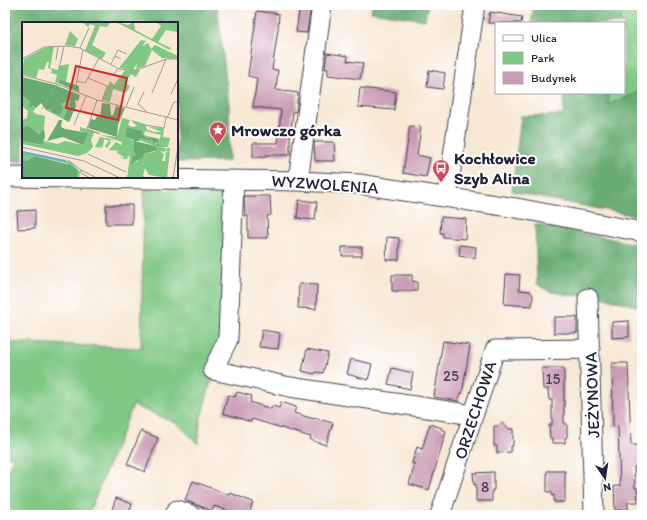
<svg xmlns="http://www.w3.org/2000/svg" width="647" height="520" font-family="Itim,sans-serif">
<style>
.green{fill:#80c884;stroke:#517560}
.forest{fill:#68ac72;stroke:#456756}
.building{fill:#ca9cb4}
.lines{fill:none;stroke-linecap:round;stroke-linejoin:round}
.minor-casing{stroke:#424052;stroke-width:21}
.minor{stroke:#fff;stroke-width:19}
.labels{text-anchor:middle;stroke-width:4;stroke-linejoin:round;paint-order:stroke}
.number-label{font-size:15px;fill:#4c4059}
.poi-label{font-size:17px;font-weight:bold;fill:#22223b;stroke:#fff;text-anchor:start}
.street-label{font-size:17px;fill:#22223b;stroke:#fff}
.inset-river{fill:none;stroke:#59b2d6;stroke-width:2}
.inset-road{fill:none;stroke:#a29997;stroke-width:1}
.view{fill:#d62828;fill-opacity:0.15;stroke:#d62828;stroke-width:2}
.inset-edge{fill:none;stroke:#22223b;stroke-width:2}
</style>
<rect width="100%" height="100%" fill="#fff"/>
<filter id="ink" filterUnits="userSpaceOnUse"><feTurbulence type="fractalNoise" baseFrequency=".025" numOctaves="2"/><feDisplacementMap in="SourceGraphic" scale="8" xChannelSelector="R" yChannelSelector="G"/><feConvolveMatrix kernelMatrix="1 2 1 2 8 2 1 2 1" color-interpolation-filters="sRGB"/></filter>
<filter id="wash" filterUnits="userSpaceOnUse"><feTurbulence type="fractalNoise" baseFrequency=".012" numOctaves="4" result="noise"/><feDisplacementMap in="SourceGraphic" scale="16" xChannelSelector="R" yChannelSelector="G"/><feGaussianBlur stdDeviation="0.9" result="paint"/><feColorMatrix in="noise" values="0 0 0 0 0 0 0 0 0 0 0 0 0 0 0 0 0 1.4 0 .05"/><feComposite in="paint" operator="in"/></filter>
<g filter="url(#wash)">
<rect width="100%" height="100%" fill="#f7e8d4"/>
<!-- green -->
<path class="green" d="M 623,5 L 642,5 L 642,91 L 607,105 L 609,93 L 624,93 L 624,23 L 620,23 Z
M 144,190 L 236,191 L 229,370 L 211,382 L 200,421 L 198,444 L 178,424 L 133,405 L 88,515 L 5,515 L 5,477 L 13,458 L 5,455 L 5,342 L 141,348 Z"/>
<!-- forest -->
<path class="forest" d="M 5,5 L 217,5 L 229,105 L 229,161 L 177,162 L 177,23 L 23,23 L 23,161 L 5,161 Z
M 372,5 L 428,5 L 425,20 L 371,12 Z
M 534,5 L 623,5 L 620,23 L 531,23 Z
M 642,91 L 642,217 L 532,196 L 512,191 L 521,116 L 563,115 L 565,93 L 609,93 L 608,105 Z
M 535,224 L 642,245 L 642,307 L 596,296 L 569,295 L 548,291 L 537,284 Z"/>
<g id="blocks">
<!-- building -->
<path class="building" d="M 300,5 L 311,5 L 307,33 L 296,32 Z
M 257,11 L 279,14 L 278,29 L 272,70 L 278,70 L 276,90 L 298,93 L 296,112 L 293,111 L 290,137 L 290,155 L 266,155 L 266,157 L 253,157 L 253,143 L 278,143 L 281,110 L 253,107 L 257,78 L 248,76 Z
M 490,12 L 522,17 L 521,23 L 488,23 Z
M 327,53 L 348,56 L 347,61 L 363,63 L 360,79 L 328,75 L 328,69 L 325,69 Z
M 429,70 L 445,73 L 443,89 L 427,87 Z
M 360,88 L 396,92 L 394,110 L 358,107 Z
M 410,126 L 421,127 L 417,155 L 430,158 L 426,177 L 403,173 Z
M 314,142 L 334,142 L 335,161 L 315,161 Z
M 244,196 L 270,196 L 271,215 L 267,216 L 268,238 L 248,238 L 248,216 L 245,216 Z
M 299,200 L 317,202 L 315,220 L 297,218 Z
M 106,205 L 132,205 L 132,224 L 106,224 Z
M 35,210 L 35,228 L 18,229 L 17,211 Z
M 441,217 L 466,219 L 465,239 L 443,237 L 443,233 L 440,233 Z
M 387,237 L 399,238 L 399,260 L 386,260 Z
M 460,245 L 476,247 L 475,258 L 459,256 Z
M 342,247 L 362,247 L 362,256 L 342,256 Z
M 506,274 L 520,275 L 519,290 L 530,291 L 533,295 L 532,306 L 504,304 Z
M 392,275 L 412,275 L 412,281 L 417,282 L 417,291 L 392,291 Z
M 299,284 L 317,285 L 316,309 L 298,308 Z
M 554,317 L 577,317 L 577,333 L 554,333 Z
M 629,321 L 629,337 L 612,338 L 612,322 Z
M 262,330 L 280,333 L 278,349 L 259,347 Z
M 443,341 L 470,345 L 462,394 L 460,394 L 459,401 L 434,397 Z
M 307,349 L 328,353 L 323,373 L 316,372 L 315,374 L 302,371 Z
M 351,359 L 372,364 L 368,380 L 347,374 Z
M 612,363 L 628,363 L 631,445 L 642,445 L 642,467 L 634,467 L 635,488 L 637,488 L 638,502 L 628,502 L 628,509 L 615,510 L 614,486 L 620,486 L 618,426 L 613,427 Z
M 392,368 L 413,373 L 410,389 L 388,384 Z
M 542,368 L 564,368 L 564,424 L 567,424 L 567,437 L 565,438 L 565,443 L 552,443 L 552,438 L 550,438 L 549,425 L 552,425 L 552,400 L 549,400 L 548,389 L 543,389 Z
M 237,392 L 252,396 L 250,402 L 271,409 L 272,406 L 279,408 L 281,402 L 296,407 L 294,413 L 314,419 L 315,418 L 333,423 L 326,445 L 310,440 L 311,437 L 252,419 L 251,422 L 223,413 L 228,395 L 235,397 Z
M 502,422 L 508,429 L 513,429 L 513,446 L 511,446 L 511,452 L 497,453 L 497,446 L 494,446 L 494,426 L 499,426 Z
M 430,424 L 442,428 L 441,429 L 446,431 L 429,490 L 409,484 L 415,464 L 412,463 L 417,447 L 422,449 Z
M 141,431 L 158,438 L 145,472 L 127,464 Z
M 547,471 L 565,471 L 565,502 L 554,502 L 554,495 L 552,496 L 552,492 L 547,492 Z
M 494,472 L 494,490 L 492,490 L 492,501 L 476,501 L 476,484 L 474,485 L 473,473 Z
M 193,481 L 229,495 L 230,493 L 253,502 L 249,515 L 241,515 L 214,506 L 212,511 L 185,500 Z
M 116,498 L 132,504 L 128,515 L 110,515 Z"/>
</g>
</g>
<g filter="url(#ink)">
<use href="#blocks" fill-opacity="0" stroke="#424052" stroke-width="1"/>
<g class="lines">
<!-- minor casing -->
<g class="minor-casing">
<path id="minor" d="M 5,177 L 298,181 L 359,184 L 522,209 L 642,232
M 234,181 L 228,339 L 213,370 L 290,387 L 473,415
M 298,181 L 322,5
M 447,197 L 475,5
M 588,298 L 594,515
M 175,515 L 177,510 L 191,515
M 440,515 L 495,350 L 590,349"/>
</g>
<!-- minor -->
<use href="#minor" class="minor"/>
</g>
</g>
<!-- icons -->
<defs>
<g id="sight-pin" transform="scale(0.9)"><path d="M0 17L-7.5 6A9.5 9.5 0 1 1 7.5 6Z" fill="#d1495b" stroke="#fff"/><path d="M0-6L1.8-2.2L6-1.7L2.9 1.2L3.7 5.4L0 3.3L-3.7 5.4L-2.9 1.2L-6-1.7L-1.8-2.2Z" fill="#fff"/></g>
<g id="bus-pin" transform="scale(0.9)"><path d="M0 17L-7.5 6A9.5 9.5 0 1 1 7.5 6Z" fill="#d1495b" stroke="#fff"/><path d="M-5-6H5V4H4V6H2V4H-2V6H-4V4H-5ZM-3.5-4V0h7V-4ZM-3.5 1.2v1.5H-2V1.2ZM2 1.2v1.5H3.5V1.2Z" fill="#fff"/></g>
</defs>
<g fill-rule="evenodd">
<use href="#sight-pin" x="218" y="130"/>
<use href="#bus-pin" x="441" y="168"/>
</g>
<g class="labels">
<!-- number labels -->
<g class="number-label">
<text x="451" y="381">25</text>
<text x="553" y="384">15</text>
<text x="485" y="492">8</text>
</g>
<!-- poi labels -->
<g class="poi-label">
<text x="231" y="136">Mrowczo górka</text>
<text x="454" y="164">Kochłowice<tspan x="454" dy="20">Szyb Alina</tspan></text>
</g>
<!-- street labels -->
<g class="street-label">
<text transform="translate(325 184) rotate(4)" y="6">WYZWOLENIA</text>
<text transform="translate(592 395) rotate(-92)" y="6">JEŻYNOWA</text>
<text transform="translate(475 410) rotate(-72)" y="6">ORZECHOWA</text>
</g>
</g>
<!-- overview -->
<g transform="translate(22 22)">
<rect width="156" height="156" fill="#f7e8d4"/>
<path d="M 60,0 L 88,1 L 85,5 L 78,4 L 70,23 L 84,31 L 80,37 L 63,29 L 73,4 L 68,2 L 66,5 ZM 94,0 L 106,3 L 112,0 L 113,8 L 130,17 L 139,4 L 134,0 L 156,0 L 156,10 L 144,8 L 136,20 L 149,26 L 148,28 ZM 48,9 L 56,17 L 53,24 L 43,23 ZM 119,18 L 124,19 L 120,24 L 126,21 L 129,27 L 133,23 L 156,34 L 156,37 L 140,36 L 130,28 L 123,44 L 114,47 L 115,41 L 111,48 L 97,46 ZM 32,24 L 28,46 L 36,48 L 37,44 L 47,42 L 44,60 L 33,61 L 35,53 L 29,51 L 30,48 L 26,46 L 27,40 L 25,40 L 22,48 L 17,47 L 14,56 L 0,52 L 2,37 L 22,26 ZM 103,48 L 118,48 L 114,55 L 109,52 L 103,61 L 108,64 L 104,71 L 91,67 L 88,80 L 80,78 L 88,59 L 92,63 ZM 0,73 L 14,86 L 11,89 L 14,92 L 23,94 L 22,107 L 18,112 L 9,107 L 0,106 L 0,98 L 5,96 L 6,89 L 0,84 ZM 49,78 L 41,97 L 24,88 L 30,87 L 38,93 L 39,82 ZM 100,96 L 108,98 L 106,103 L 110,105 L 115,104 L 109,98 L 123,102 L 125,108 L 133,110 L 140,110 L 127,105 L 142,106 L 141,115 L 148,116 L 146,125 L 138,125 L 144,126 L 143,130 L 138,129 L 142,132 L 140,139 L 130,139 L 143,139 L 144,130 L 147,130 L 144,129 L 145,126 L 148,126 L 145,156 L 127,153 L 123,146 L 121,154 L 126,156 L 105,156 L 108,135 L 106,134 L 105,137 L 102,137 L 97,135 L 103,136 L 94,130 L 97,129 L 87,128 L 94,120 L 87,117 L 89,120 L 85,126 L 83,124 L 87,119 L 82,117 L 81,125 L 78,124 L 80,126 L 73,125 L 78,115 L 89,117 L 99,123 L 100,120 L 79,113 L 95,115 ZM 105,105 L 121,109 L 120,112 L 125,116 L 129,115 L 122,113 L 123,109 L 139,113 L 136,121 L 138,123 L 134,122 L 135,120 L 132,122 L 128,116 L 128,117 L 119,116 L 117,118 L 133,124 L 134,129 L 122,132 L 115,140 L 109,141 L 110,134 L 114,134 L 111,129 L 112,119 L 103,115 ZM 58,105 L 78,111 L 72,111 L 69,118 L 71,125 L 65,131 L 56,134 L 0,122 L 0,119 L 19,123 L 22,119 L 35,122 L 43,119 L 61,123 L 63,111 L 58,109 ZM 0,129 L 49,140 L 58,150 L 57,156 L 55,156 L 54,148 L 44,141 L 13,134 L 4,139 L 0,137 Z" fill="#80c884" fill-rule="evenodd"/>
<path d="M 0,55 L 33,63 L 58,73 L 56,79 L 53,78 L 54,84 L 47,100 L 41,97 L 49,78 L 39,82 L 41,87 L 38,93 L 29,90 L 30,87 L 24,88 L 19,81 L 14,86 L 11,83 L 7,86 L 8,80 L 0,73 ZM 39,58 L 57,64 L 57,70 L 36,61 ZM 80,81 L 88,82 L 89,93 L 91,93 L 94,84 L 103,86 L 96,103 L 95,115 L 66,106 L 69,97 L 73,98 L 75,94 L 78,95 ZM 37,98 L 40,98 L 39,105 L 43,107 L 66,111 L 61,123 L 41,115 L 25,119 ZM 6,104 L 17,112 L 22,107 L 23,115 L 20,123 L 0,119 L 0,106 ZM 105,105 L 121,109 L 120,112 L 125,116 L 129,115 L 137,117 L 136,121 L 138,123 L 135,124 L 135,120 L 132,122 L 128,116 L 128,119 L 119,116 L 117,119 L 113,119 L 133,124 L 135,128 L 122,132 L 120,136 L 109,142 L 110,134 L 114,134 L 111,129 L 112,118 L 103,115 ZM 13,134 L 49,143 L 55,148 L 55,156 L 0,156 L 0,137 L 4,139 Z" fill="#68ac72"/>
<path class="inset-river" d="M 0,130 L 44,139"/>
<path class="inset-road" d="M 58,26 L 67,6M 93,34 L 96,28 L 105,32M 0,37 L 22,25 L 45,24 L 58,26 L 97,47 L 106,48 L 114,48 L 145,37 L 156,37M 34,38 L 36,24M 89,42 L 93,34 L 99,37M 37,47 L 42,24M 88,52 L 91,54 L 96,46M 0,53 L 35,62 L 75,78 L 156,98M 66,56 L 85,64 L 80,79M 55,59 L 63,61 L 77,36M 54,63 L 61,28M 122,70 L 116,82 L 125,90M 130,71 L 144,37M 149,72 L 156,57M 75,78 L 65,107 L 78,112M 104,85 L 112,65M 20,87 L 35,62M 145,96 L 152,80 L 156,80M 52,103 L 64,74M 123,103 L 142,106 L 144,95M 0,125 L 62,139 L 98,156M 66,132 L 104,150M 46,138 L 59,148M 59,148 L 75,156M 59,148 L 59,151 L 68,156M 151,156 L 156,125"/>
<path class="view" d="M 54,44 L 105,56 L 96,98 L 44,86 Z"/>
<rect width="156" height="156" class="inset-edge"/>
</g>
<!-- margin -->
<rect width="647" height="520" fill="none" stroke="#fff" stroke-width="20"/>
<!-- legend -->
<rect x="495" y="22" width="130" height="72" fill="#ffffff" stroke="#a7a7b1"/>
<rect x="503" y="35" width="20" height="6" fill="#ffffff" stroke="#a7a7b1"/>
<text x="531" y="42" font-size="12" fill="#22223b">Ulica</text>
<rect x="503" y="52" width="20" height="12" fill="#80c884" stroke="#a7a7b1"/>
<text x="531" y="62" font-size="12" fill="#22223b">Park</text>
<rect x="503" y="72" width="20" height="12" fill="#ca9cb4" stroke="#a7a7b1"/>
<text x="531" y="82" font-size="12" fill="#22223b">Budynek</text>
<!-- north arrow -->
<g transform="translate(605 478) rotate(167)" stroke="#ffffff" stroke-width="3" paint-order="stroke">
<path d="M0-3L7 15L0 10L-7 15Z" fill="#22223b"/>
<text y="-6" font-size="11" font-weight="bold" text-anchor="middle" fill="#22223b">N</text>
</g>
</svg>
